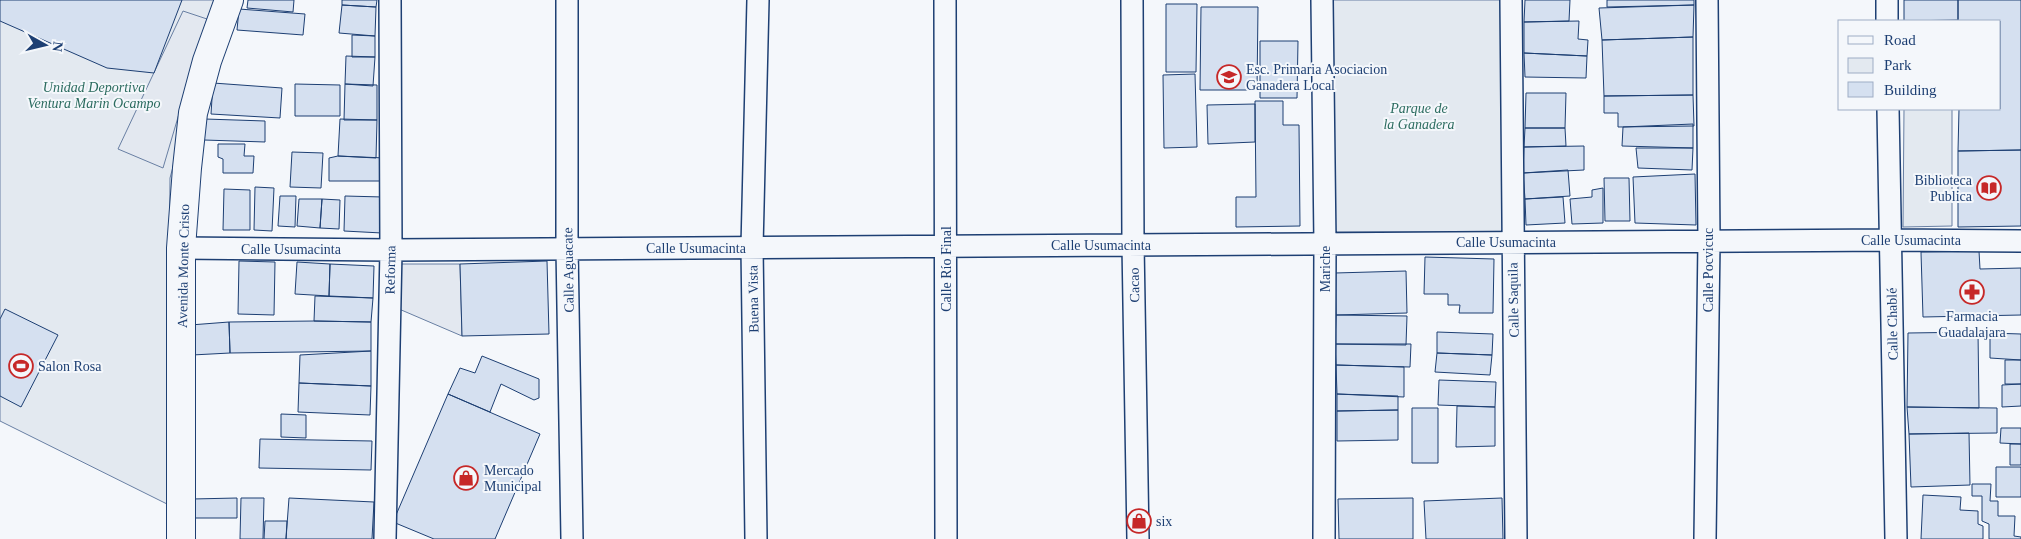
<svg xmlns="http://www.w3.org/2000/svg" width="2021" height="539" font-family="'Times New Roman',serif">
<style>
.green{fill:#e3e9f0;stroke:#687fa3}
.parking{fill:#e3e8f0;stroke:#687fa3}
.building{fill:#d5e0f0;stroke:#1d3f73}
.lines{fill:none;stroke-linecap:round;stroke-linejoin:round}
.minor-casing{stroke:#1d3f73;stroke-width:24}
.major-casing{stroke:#1d3f73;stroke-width:30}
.minor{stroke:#f4f7fb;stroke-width:21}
.major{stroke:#f4f7fb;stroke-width:28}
.labels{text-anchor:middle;stroke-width:4;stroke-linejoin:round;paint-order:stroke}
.poi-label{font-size:14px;fill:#1d3f73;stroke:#f4f7fb;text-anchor:start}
.park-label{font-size:14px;font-style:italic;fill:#2c6c60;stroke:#f4f7fb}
.street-label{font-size:14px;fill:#1d3f73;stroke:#f4f7fb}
</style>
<rect width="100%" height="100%" fill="#f4f7fb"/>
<!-- green -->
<path class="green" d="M 0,0 L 217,0 L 170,178 L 167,504 L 0,421 Z
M 1332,0 L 1503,0 L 1505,232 L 1334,232 Z
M 1904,109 L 1952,109 L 1952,226 L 1903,227 Z"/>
<!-- parking -->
<path class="parking" d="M 183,11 L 207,19 L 163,168 L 118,149 Z
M 399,264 L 460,264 L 462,336 L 399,309 Z"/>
<!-- building -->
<path class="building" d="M 0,0 L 182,0 L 154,73 L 107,68 L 0,21 Z
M 248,0 L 294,0 L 293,12 L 247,8 Z
M 342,0 L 377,0 L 376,7 L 342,5 Z
M 1525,0 L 1570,0 L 1569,21 L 1524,22 Z
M 1607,0 L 1694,0 L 1694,5 L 1607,7 Z
M 1904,0 L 1958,0 L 1958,20 L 1904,21 Z
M 1958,0 L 2021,0 L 2021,150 L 1958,151 L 1959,109 L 2000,109 L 2000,21 L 1958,21 Z
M 1166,4 L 1197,4 L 1196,72 L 1166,72 Z
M 342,5 L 376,7 L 375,36 L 339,33 Z
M 1694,5 L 1693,37 L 1602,40 L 1599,8 Z
M 1201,7 L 1258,7 L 1257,90 L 1200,90 Z
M 239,9 L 305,14 L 303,35 L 237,30 Z
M 1579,21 L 1578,39 L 1588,40 L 1587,56 L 1524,53 L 1524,22 Z
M 352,35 L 375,36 L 375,57 L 352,57 Z
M 1693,37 L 1693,95 L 1604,96 L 1602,40 Z
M 1260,41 L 1298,41 L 1297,98 L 1260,98 Z
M 1524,53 L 1587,56 L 1586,78 L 1525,77 Z
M 346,56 L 375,57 L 373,86 L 345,84 Z
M 1195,74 L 1197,147 L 1164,148 L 1163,75 Z
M 213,83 L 282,88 L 280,118 L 211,114 Z
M 295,84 L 340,85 L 340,116 L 295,116 Z
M 345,84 L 377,85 L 377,120 L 344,120 Z
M 1526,93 L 1566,93 L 1565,128 L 1525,128 Z
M 1693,95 L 1694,126 L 1618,127 L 1618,113 L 1604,113 L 1604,96 Z
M 1255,101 L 1283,101 L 1283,125 L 1299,125 L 1300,226 L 1236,227 L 1236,197 L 1256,197 Z
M 1255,104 L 1255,142 L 1208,144 L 1207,105 Z
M 205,119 L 265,121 L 265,142 L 204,140 Z
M 340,119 L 377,120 L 376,158 L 338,156 Z
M 1693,124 L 1693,148 L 1622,146 L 1623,127 Z
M 1525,128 L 1565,128 L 1566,146 L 1524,147 Z
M 218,144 L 245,144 L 244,156 L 254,156 L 253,173 L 223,173 L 223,159 L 218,157 Z
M 1584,146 L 1584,170 L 1523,173 L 1524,147 Z
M 1636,148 L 1693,148 L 1692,170 L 1638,168 Z
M 2021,150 L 2021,226 L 1958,227 L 1958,151 Z
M 292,152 L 323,153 L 321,188 L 290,187 Z
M 338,156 L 385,158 L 385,181 L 329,181 L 329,158 Z
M 1568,170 L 1570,196 L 1525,199 L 1523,173 Z
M 1695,174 L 1696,225 L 1635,223 L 1633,177 Z
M 1604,178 L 1629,178 L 1630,221 L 1605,221 Z
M 255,187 L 274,188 L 272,231 L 254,230 Z
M 1603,188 L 1603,223 L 1572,224 L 1570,199 L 1592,197 L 1592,190 Z
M 224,189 L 250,190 L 250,230 L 223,230 Z
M 280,196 L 296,196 L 295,227 L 278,226 Z
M 345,196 L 383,197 L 382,233 L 344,231 Z
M 1563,197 L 1565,223 L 1526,225 L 1525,199 Z
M 299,199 L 322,199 L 320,228 L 297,226 Z
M 322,199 L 340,200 L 339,229 L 320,228 Z
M 1979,251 L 1980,269 L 2021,268 L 2021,315 L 1923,317 L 1921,252 Z
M 1425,257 L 1494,259 L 1493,313 L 1459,313 L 1460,305 L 1448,305 L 1448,294 L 1424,294 Z
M 239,261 L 275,262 L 274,315 L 238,314 Z
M 547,261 L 549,334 L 462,336 L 460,264 Z
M 297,262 L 330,264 L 329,296 L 295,294 Z
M 330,264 L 374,266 L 373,298 L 329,296 Z
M 1406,271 L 1407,313 L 1336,315 L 1335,273 Z
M 315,296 L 373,298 L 371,322 L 314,321 Z
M 5,309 L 58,335 L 21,407 L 0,396 L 0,319 Z
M 1336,315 L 1407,316 L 1406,345 L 1335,344 Z
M 314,321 L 371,322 L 371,351 L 230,353 L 229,322 Z
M 229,322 L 230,353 L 192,355 L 190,325 Z
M 1437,332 L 1493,334 L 1492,355 L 1437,353 Z
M 1978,332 L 1979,408 L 1907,407 L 1908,333 Z
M 1990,333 L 2021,334 L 2021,360 L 1990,358 Z
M 1335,344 L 1411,344 L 1410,367 L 1336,365 Z
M 371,351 L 371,386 L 299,383 L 300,355 Z
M 1437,353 L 1492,355 L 1490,375 L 1435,372 Z
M 482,356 L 539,379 L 539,398 L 534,400 L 501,384 L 490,412 L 448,394 L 460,368 L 475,373 Z
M 2005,360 L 2021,360 L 2021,384 L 2005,384 Z
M 1336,365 L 1404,367 L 1404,397 L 1337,394 Z
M 1439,380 L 1496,382 L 1495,407 L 1438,405 Z
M 299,383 L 371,386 L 370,415 L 298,412 Z
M 2021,384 L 2021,406 L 2002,407 L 2002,385 Z
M 448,394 L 540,434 L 495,539 L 434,539 L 393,522 Z
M 1337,394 L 1398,396 L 1398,410 L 1337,411 Z
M 1457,406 L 1495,407 L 1495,446 L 1456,447 Z
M 1907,407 L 1997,408 L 1997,433 L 1909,434 Z
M 1412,408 L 1438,408 L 1438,463 L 1412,463 Z
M 1398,410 L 1398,440 L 1337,441 L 1337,411 Z
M 281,414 L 306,415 L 306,438 L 281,437 Z
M 2001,428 L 2021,428 L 2021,444 L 2000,443 Z
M 1969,433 L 1970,485 L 1911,487 L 1909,434 Z
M 260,439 L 372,441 L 371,470 L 259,468 Z
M 2010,444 L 2021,444 L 2021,465 L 2010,465 Z
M 1996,467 L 2021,467 L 2021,497 L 1996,497 Z
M 1972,484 L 1991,484 L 1990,501 L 1998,501 L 1998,516 L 2015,516 L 2014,536 L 2021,537 L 2021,539 L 1989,539 L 1989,524 L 1982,521 L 1982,496 L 1972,496 Z
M 1923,495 L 1961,497 L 1960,510 L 1978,511 L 1978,524 L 1983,526 L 1983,539 L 1921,539 Z
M 237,498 L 237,518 L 192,518 L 192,499 Z
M 241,498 L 264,498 L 263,539 L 240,539 Z
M 289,498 L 374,502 L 372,539 L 286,539 Z
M 1413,498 L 1413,539 L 1339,539 L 1338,499 Z
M 1502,498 L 1503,539 L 1426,539 L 1424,501 Z
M 265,521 L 287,521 L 286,539 L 264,539 Z"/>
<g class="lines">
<!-- minor casing -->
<g class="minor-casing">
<path id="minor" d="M 567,0 L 567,248 L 572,539
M 945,0 L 946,539
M 1132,0 L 1133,244 L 1138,539
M 1322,0 L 1325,243 L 1324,539
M 1511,0 L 1516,539
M 1887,0 L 1887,21
M 1888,109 L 1896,539
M 181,248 L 391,250 L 1890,240 L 2021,241
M 385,539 L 391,250 L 390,0
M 756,539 L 752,247 L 758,0
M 1705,539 L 1709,241 L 1707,0"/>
</g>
<!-- major casing -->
<g class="major-casing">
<path id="major" d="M 181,539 L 181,248 L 187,168 L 193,113 L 207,61 L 229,0"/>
</g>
<!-- minor -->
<use href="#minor" class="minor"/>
<!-- major -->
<use href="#major" class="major"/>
</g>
<!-- icons -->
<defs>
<g id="school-ring" transform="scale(1.25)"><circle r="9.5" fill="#f4f7fb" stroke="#c62828" stroke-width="1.5"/><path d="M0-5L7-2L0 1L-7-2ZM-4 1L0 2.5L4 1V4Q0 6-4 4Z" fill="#c62828"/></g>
<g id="library-ring" transform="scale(1.25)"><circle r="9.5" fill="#f4f7fb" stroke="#c62828" stroke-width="1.5"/><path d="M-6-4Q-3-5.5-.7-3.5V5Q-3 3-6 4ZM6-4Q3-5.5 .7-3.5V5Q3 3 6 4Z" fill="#c62828"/></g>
<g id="pharmacy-ring" transform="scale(1.25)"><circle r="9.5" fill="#f4f7fb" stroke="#c62828" stroke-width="1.5"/><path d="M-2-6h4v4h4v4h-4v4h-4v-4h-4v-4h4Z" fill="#c62828"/></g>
<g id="stadium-ring" transform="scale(1.25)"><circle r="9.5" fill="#f4f7fb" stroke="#c62828" stroke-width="1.5"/><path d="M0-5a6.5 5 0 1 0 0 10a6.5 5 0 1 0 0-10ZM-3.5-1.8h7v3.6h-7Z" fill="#c62828"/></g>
<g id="shop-ring" transform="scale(1.25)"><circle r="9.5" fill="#f4f7fb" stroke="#c62828" stroke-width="1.5"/><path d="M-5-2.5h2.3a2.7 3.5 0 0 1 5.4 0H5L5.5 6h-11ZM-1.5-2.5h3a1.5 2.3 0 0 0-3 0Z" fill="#c62828"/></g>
</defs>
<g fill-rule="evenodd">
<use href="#school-ring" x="1229" y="77"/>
<use href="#library-ring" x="1989" y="188"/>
<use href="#pharmacy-ring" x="1972" y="292"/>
<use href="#stadium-ring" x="21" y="366"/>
<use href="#shop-ring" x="466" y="478"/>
<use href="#shop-ring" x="1139" y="521"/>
</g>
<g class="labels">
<!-- poi labels -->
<g class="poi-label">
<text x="1246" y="74">Esc. Primaria Asociacion<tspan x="1246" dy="16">Ganadera Local</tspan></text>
<text x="1972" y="185" text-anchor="end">Biblioteca<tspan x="1972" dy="16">Publica</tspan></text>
<text x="1972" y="321" text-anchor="middle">Farmacia<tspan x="1972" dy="16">Guadalajara</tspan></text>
<text x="38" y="371">Salon Rosa</text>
<text x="484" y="475">Mercado<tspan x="484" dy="16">Municipal</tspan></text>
<text x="1156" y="526">six</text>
</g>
<!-- park labels -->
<g class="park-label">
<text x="94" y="92">Unidad Deportiva<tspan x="94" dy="16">Ventura Marin Ocampo</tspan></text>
<text x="1419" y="113">Parque de<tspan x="1419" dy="16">la Ganadera</tspan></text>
</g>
<!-- street labels -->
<g class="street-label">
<text x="1911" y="245">Calle Usumacinta</text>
<text x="1506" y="247">Calle Usumacinta</text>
<text x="1101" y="250">Calle Usumacinta</text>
<text x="696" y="253">Calle Usumacinta</text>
<text x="291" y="254">Calle Usumacinta</text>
<text transform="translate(183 266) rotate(-89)" y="5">Avenida Monte Cristo</text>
<text transform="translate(946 269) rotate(-90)" y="5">Calle Río Final</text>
<text transform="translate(1325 269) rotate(-90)" y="5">Mariche</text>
<text transform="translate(390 270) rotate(-89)" y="5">Reforma</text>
<text transform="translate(568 270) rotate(-91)" y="5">Calle Aguacate</text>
<text transform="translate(1708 270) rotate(-90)" y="5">Calle Pocvicuc</text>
<text transform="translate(1134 285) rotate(-91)" y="5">Cacao</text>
<text transform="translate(753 299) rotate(-91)" y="5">Buena Vista</text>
<text transform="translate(1513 300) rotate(-91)" y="5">Calle Saquila</text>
<text transform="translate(1892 324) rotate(-91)" y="5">Calle Chablé</text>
</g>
</g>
<!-- legend -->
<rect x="1838" y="20" width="162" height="90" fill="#f4f7fb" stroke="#9eadc5"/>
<rect x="1848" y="36" width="25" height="8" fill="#f4f7fb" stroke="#9eadc5"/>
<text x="1884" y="45" font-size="15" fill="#1d3f73">Road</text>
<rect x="1848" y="58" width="25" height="15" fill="#e3e9f0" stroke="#9eadc5"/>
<text x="1884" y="70" font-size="15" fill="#1d3f73">Park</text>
<rect x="1848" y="82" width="25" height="15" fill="#d5e0f0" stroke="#9eadc5"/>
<text x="1884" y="95" font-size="15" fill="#1d3f73">Building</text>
<!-- north arrow -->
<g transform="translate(45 45) rotate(98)" stroke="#f4f7fb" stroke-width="4" paint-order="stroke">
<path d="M0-4L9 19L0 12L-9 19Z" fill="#1d3f73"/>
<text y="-8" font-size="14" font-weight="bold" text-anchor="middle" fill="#1d3f73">N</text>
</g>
</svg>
